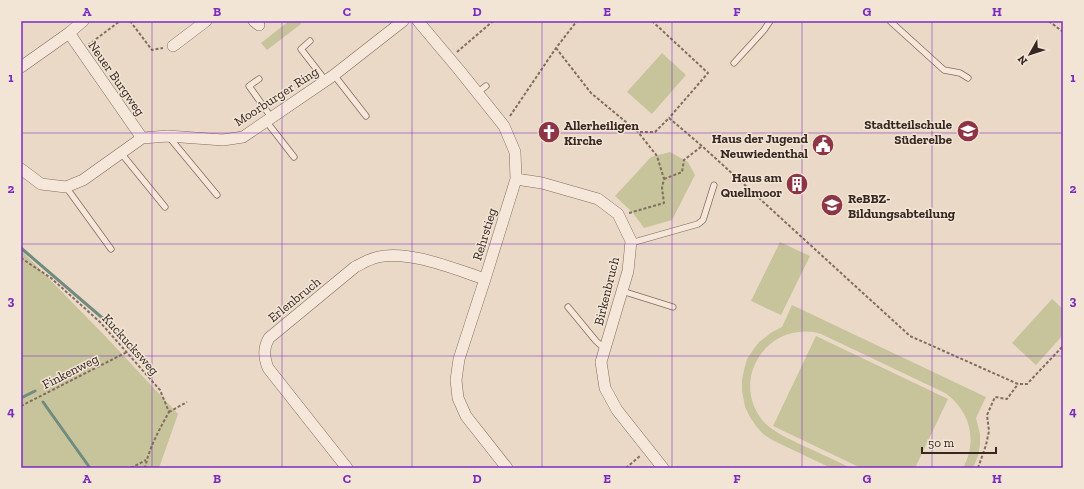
<svg xmlns="http://www.w3.org/2000/svg" width="1084" height="489" font-family="'Zilla Slab',serif">
<style>
.green{fill:#c7c49c}
.lines{fill:none;stroke-linecap:round;stroke-linejoin:round}
.stream{stroke:#708c80;stroke-width:3}
.lane-casing{stroke:#846c5e;stroke-width:7}
.street-casing{stroke:#846c5e;stroke-width:12}
.path{stroke:#846c5e;stroke-width:2;stroke-dasharray:3 2;stroke-linecap:butt}
.lane{stroke:#f5e8da;stroke-width:5.5}
.street{stroke:#f5e8da;stroke-width:11}
.grid{fill:none;stroke:#7b2cbf;stroke-width:1;stroke-opacity:0.55}
.labels{text-anchor:middle;stroke-width:3;stroke-linejoin:round;paint-order:stroke}
.street-label{font-size:13px;fill:#362721;stroke:#f2e5d6}
.poi-label{font-size:13px;font-weight:bold;fill:#362721;stroke:#f2e5d6;text-anchor:end}
.neatline{fill:none;stroke:#7b2cbf;stroke-width:1.5}
.grid-label{font-size:13px;text-anchor:middle;font-weight:bold;fill:#7b2cbf}
</style>
<rect width="100%" height="100%" fill="#ead9c7"/>
<!-- green -->
<path class="green" d="M 289,21 L 299,21 L 301,24 L 267,50 L 261,43 Z
M 662,53 L 686,75 L 652,114 L 627,92 Z
M 670,152 L 688,162 L 695,175 L 672,220 L 644,228 L 633,213 L 615,196 L 651,157 Z
M 780,242 L 810,256 L 781,315 L 751,301 Z
M 21,250 L 108,339 L 178,414 L 159,468 L 21,468 Z
M 1052,299 L 1063,309 L 1063,335 L 1036,365 L 1012,343 Z
M 792,305 L 986,397 L 976,418 L 980,434 L 980,445 L 978,456 L 973,468 L 963,468 C 978,441 970,410 945,393 L 821,334 C 770,319 728,378 763,421 C 774,433 790,439 804,446 C 820,453 836,461 851,468 L 831,468 L 772,440 L 763,434 L 756,426 L 750,417 L 745,407 L 742,391 L 742,380 L 744,370 L 747,359 L 753,350 L 759,342 L 772,332 L 782,327 Z
M 816,336 L 948,399 L 915,468 L 861,468 L 773,426 Z"/>
<g class="lines">
<!-- stream -->
<path class="stream" d="M 21,248 L 121,334
M 21,398 L 35,391
M 43,402 L 90,468"/>
<!-- lane casing -->
<g class="lane-casing">
<path id="lane" d="M 890,21 L 944,70 L 960,73 L 968,78
M 310,41 L 301,49 L 325,80
M 734,63 L 764,30 L 770,21
M 334,75 L 366,116
M 259,79 L 249,86 L 271,117
M 477,93 L 486,86
M 266,121 L 294,157
M 169,137 L 217,195
M 121,153 L 165,207
M 66,187 L 111,249
M 631,243 L 698,224 L 703,220 L 714,185
M 622,291 L 673,307
M 568,307 L 596,341 L 605,349"/>
</g>
<!-- street casing -->
<g class="street-casing">
<path id="street" d="M 254,21 L 259,25
M 418,21 L 460,71 L 504,126 L 515,152 L 516,179 L 485,279 L 459,359 L 456,380 L 458,398 L 466,416 L 507,468
M 69,33 L 142,138
M 173,46 L 206,21
M 21,67 L 69,33 L 83,21
M 21,169 L 41,184 L 66,187 L 83,180 L 142,138 L 168,136 L 223,140 L 243,137 L 334,75 L 403,21
M 516,179 L 542,183 L 598,199 L 618,214 L 631,241 L 628,271 L 601,362 L 605,388 L 617,410 L 663,468
M 347,468 L 268,368 C 264,357 263,348 269,338 L 355,267 C 363,263 369,259 378,257 C 410,250 454,269 485,279"/>
</g>
<!-- path -->
<path class="path" d="M 130,21 L 152,50 L 163,48
M 652,21 L 708,73 L 669,118
M 1049,21 L 1063,32
M 88,45 L 120,21
M 556,48 L 591,93 L 638,132 L 655,132 L 669,118 L 702,146 L 910,336 L 1018,384 L 1027,384 L 1063,346
M 457,52 L 493,21
M 510,116 L 556,48 L 577,21
M 664,179 L 682,172 L 684,160 L 702,146
M 629,213 L 664,203 L 662,188 L 664,179 L 657,156 L 638,132
M 21,258 L 51,278 L 100,322 L 160,390 L 169,412 C 159,430 149,448 145,468
M 21,406 L 127,352
M 169,412 L 187,402
M 131,468 L 146,460
M 626,468 L 640,456
M 978,468 L 986,445 L 989,431 L 987,415 L 995,397 L 1007,399 L 1018,384"/>
<!-- lane -->
<use href="#lane" class="lane"/>
<!-- street -->
<use href="#street" class="street"/>
</g>
<!-- grid -->
<path class="grid" d="M 152,21 L 152,468M 282,21 L 282,468M 412,21 L 412,468M 542,21 L 542,468M 672,21 L 672,468M 802,21 L 802,468M 932,21 L 932,468M 21,133 L 1063,133M 21,244 L 1063,244M 21,356 L 1063,356"/>
<!-- icons -->
<defs>
<g id="school-disc" transform="scale(1.15)"><circle r="9.5" fill="#8d3545" stroke="#f2e5d6"/><path d="M0-5L7-2L0 1L-7-2ZM-4 1L0 2.5L4 1V4Q0 6-4 4Z" fill="#fff"/></g>
<g id="church-disc" transform="scale(1.15)"><circle r="9.5" fill="#8d3545" stroke="#f2e5d6"/><path d="M-1.2-6h2.4v3.5h3.3v2.4h-3.3V6h-2.4V-.1h-3.3v-2.4h3.3Z" fill="#fff"/></g>
<g id="civic-disc" transform="scale(1.15)"><circle r="9.5" fill="#8d3545" stroke="#f2e5d6"/><path d="M-.6-6.5H3V-4.5H.6V-3L4-1V1h2V6H-6V1h2V-1L-.6-3ZM-1.2 2.5V6h2.4V2.5Z" fill="#fff"/></g>
<g id="building-disc" transform="scale(1.15)"><circle r="9.5" fill="#8d3545" stroke="#f2e5d6"/><path d="M-4-6H4V6H1V3H-1V6H-4ZM-2.5-4.3h1.7v1.8h-1.7ZM.8-4.3h1.7v1.8H.8ZM-2.5-1h1.7V.8h-1.7ZM.8-1h1.7V.8H.8Z" fill="#fff"/></g>
</defs>
<g fill-rule="evenodd">
<use href="#school-disc" x="968" y="131"/>
<use href="#church-disc" x="549" y="132"/>
<use href="#civic-disc" x="823" y="145"/>
<use href="#building-disc" x="797" y="184"/>
<use href="#school-disc" x="832" y="205"/>
</g>
<g class="labels">
<!-- street labels -->
<g class="street-label">
<text transform="translate(117 78) rotate(55)" y="5">Neuer Burgweg</text>
<text transform="translate(276 96) rotate(-33)" y="5">Moorburger Ring</text>
<text transform="translate(484 234) rotate(-73)" y="5">Rehrstieg</text>
<text transform="translate(606 291) rotate(-76)" y="5">Birkenbruch</text>
<text transform="translate(294 299) rotate(-39)" y="5">Erlenbruch</text>
<text transform="translate(131 344) rotate(48)" y="5">Kuckucksweg</text>
<text transform="translate(70 371) rotate(-27)" y="5">Finkenweg</text>
</g>
<!-- poi labels -->
<g class="poi-label">
<text x="952" y="129">Stadtteilschule<tspan x="952" dy="15">Süderelbe</tspan></text>
<text x="564" y="130" text-anchor="start">Allerheiligen<tspan x="564" dy="15">Kirche</tspan></text>
<text x="808" y="143">Haus der Jugend<tspan x="808" dy="15">Neuwiedenthal</tspan></text>
<text x="782" y="182">Haus am<tspan x="782" dy="15">Quellmoor</tspan></text>
<text x="848" y="203" text-anchor="start">ReBBZ-<tspan x="848" dy="15">Bildungsabteilung</tspan></text>
</g>
</g>
<!-- border -->
<rect width="1084" height="489" fill="none" stroke="#f2e5d6" stroke-width="44"/>
<!-- north arrow -->
<g transform="translate(1030 54) rotate(231)" stroke="#f2e5d6" stroke-width="3" paint-order="stroke">
<path d="M0-3L7 15L0 10L-7 15Z" fill="#362721"/>
<text y="-6" font-size="11" font-weight="bold" text-anchor="middle" fill="#362721">N</text>
</g>
<!-- scale -->
<path d="M922 447v6h74v-6" fill="none" stroke="#362721" stroke-width="2"/>
<text x="928" y="447" font-size="12" fill="#362721" stroke="#f2e5d6" stroke-width="3" paint-order="stroke">50 m</text>
<rect x="22" y="22" width="1040" height="445" class="neatline"/>
<g class="grid-label">
<text x="87" y="16">A</text>
<text x="217" y="16">B</text>
<text x="347" y="16">C</text>
<text x="477" y="16">D</text>
<text x="607" y="16">E</text>
<text x="737" y="16">F</text>
<text x="867" y="16">G</text>
<text x="997" y="16">H</text>
<text x="11" y="82">1</text>
<text x="1073" y="82">1</text>
<text x="11" y="193">2</text>
<text x="1073" y="193">2</text>
<text x="11" y="305">3</text>
<text x="1073" y="305">3</text>
<text x="11" y="416">4</text>
<text x="1073" y="416">4</text>
<text x="87" y="483">A</text>
<text x="217" y="483">B</text>
<text x="347" y="483">C</text>
<text x="477" y="483">D</text>
<text x="607" y="483">E</text>
<text x="737" y="483">F</text>
<text x="867" y="483">G</text>
<text x="997" y="483">H</text>
</g>
</svg>
